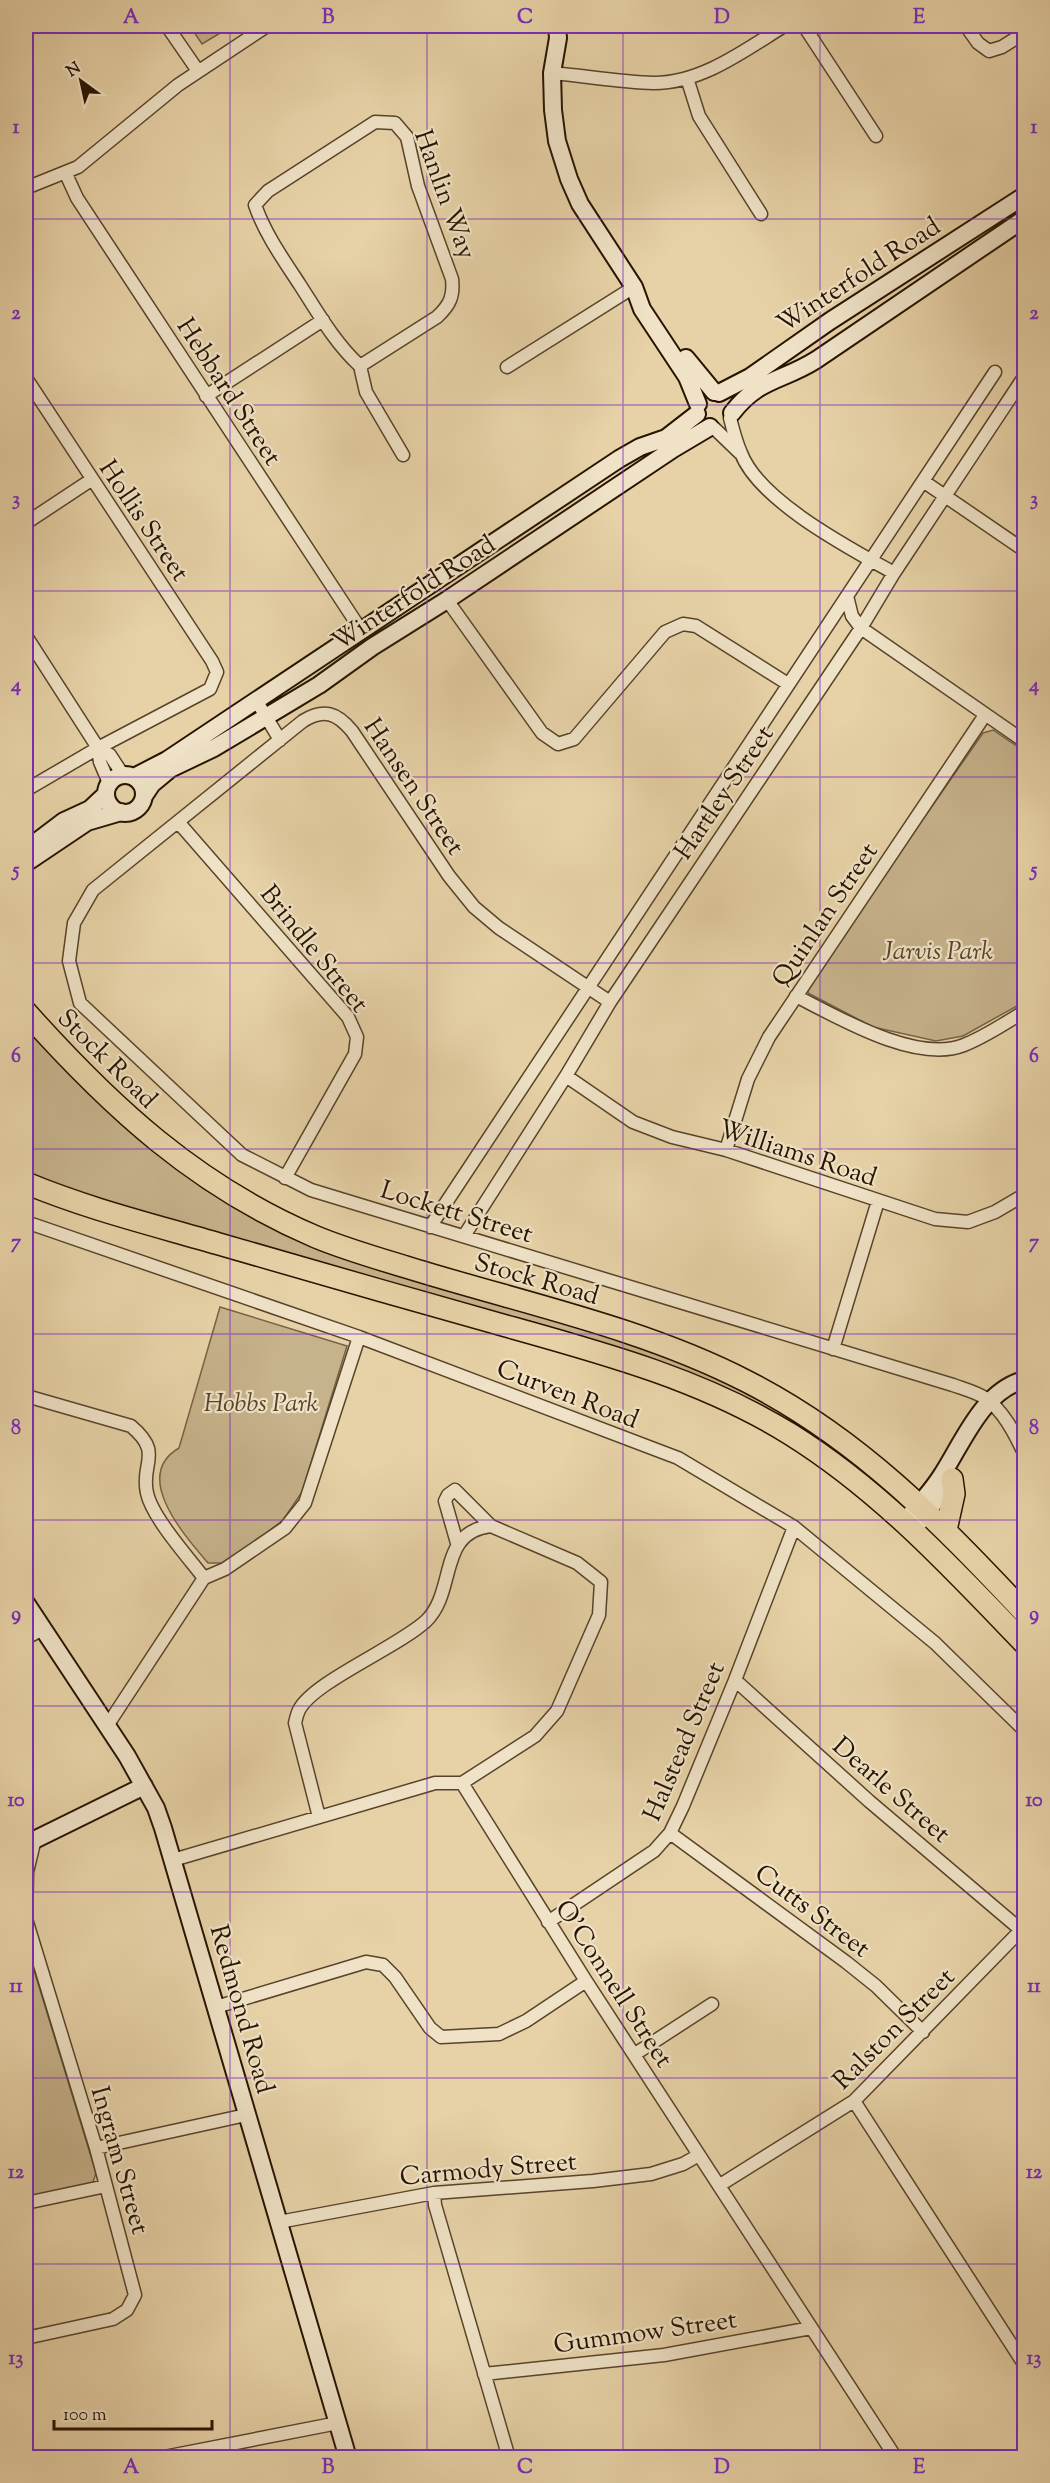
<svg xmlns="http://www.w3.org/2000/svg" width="1050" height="2483" font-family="'Sorts Mill Goudy',serif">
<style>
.green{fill:#c6b28b;stroke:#766246;stroke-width:1.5}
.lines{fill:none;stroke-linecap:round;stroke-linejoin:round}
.street-casing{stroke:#57432a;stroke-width:15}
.secondary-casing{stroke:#271300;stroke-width:20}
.highway-casing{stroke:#271300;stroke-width:24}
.street{stroke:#efe2c6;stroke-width:12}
.secondary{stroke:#efe2c6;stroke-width:16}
.highway{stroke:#e7d2a7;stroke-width:21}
.grid{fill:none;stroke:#7b2cbf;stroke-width:1.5;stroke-opacity:0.55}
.labels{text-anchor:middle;stroke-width:4.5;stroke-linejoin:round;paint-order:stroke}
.street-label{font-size:26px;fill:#271300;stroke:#efe2c6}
.park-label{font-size:26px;font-style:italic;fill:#57432a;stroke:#efe2c6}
.neatline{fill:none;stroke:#7b2cbf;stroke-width:2}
.grid-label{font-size:20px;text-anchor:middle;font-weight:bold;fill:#7b2cbf}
</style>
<rect width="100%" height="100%" fill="#e7d2a7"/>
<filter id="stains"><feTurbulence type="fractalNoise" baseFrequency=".00333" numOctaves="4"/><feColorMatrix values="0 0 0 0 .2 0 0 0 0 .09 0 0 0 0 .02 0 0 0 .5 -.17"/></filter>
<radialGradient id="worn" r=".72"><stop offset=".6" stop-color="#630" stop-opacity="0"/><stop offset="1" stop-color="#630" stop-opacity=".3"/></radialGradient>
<!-- green -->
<path class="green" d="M 190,26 L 232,26 L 202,44 Z
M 993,730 L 1024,751 L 1024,1002 L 963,1036 L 936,1041 L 873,1027 L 808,993 L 809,983 L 983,733 Z
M 26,1024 L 152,1149 L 432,1285 L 607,1335 L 684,1361 L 791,1413 L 906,1501 L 904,1506 L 782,1422 L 26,1175 Z
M 220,1307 L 347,1346 L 302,1492 L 283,1520 L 260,1538 L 222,1563 L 208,1563 C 185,1536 131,1476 179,1448 Z
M 26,1944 L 96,2173 L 93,2182 L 85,2186 L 26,2198 Z"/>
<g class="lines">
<!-- street casing -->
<g class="street-casing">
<path id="street" d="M 167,26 L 198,71
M 804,26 L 876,136
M 966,26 L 978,43 L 989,51 L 1002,47 L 1024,33
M 552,73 C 586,76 620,82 654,83 C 702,83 745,50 784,26
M 687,78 L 699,116 L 761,214
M 375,122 L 395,123 L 407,137 L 418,186 L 452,279 C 454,296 450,305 437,317 L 360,366 C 335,343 318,313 300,285 C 283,259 265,234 255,205 L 268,191 Z
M 66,174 L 77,198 L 361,630
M 26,188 L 78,167 L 178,85 L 267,26
M 360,366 L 366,392 L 403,455
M 507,367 L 634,287
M 26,378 L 212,661 L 217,672 L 210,689 L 98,748 L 26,790
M 206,396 L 323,320
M 730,418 C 733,430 736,442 741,453 C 759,501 851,549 894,573
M 714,428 L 740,453
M 923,481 L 1024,550
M 26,523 L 91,480
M 847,596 L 852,616 L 861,628 L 1024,741
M 447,600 L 542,733 L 558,744 L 574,739 L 665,632 L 683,624 L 696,626 L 788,684
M 26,636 L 98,748 L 110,755 L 123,775
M 256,700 L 280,740
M 98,748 L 100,762 L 109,783
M 179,823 L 348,1017 L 357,1037 L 355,1054 L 285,1178
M 796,996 C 839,1018 917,1064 964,1045 C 985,1037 1005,1023 1024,1012
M 610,1002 L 499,928 L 474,907 L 449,876 L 352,731 C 337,713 324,708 303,721 L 93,890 L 74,923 L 69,961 L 80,1003 L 242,1155 L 311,1190 L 953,1385 C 964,1389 976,1392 985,1398 C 1003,1410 1015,1434 1024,1453
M 566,1076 L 633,1122 L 672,1137 L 726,1150 L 935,1219 L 968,1222 L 995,1212 L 1024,1195
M 726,1150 L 748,1079 L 769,1037 L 985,715
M 26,1222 L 359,1337 L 678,1458 L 794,1527 L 935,1643 L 1024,1730
M 430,1227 L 995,372
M 464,1236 L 566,1076 L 610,1002 L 861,628 L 894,573 L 1024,377
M 833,1349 L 878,1201
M 26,1398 L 30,1397 L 131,1426 C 164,1454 140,1463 147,1493 C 152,1517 188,1557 204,1578
M 457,1543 L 445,1501 L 448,1495 L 455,1490 L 491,1526
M 26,1638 L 43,1629
M 735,1680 L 869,1801 L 1021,1930
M 107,1726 L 204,1578 L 225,1569 L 285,1528 L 305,1503 L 359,1337
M 319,1817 L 295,1723 C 296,1719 297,1714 299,1710 C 313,1682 398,1647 426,1621 C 457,1591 437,1532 491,1526 L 577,1563 L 601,1582 L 599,1615 L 557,1711 L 535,1736 L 462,1783
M 670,1833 L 846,1962 L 876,1986 L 923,2032
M 173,1860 L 435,1783 L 462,1783 L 586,1981 L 896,2458
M 548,1922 L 654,1851 L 670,1833 L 683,1806 L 735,1680 L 794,1527
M 216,2007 L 366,1962 L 383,1965 L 395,1977 L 430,2028 L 441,2037 L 499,2034 L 526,2021 L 586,1981
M 635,2054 L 712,2004
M 854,2101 L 1024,2364
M 96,2148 L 246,2115
M 720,2185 L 854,2101 L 1024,1927
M 434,2193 L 435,2205 L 509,2458
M 26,2203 L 106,2186
M 279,2222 L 434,2193 L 593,2181 L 651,2174 L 683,2164 L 699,2155
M 26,2338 L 113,2319 L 127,2310 L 135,2295 L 96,2148 L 26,1919 L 27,1872 L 35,1839
M 484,2374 L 664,2355 L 811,2328
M 159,2458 L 338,2423"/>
</g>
<!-- secondary casing -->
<g class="secondary-casing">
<path id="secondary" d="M 557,26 L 558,38 L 552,73 L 553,110 L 557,141 L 569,179 L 580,204 L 634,287 L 642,309 L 687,377 L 698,404
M 686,358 L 714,392
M 719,393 L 750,377 L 830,321 L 1024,196
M 732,413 C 759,378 781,382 816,360 L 1024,219
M106 794a19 19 0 1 1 38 0a19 19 0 1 1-38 0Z
M 134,777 L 167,760 L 619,459 L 640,447 L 666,438 L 697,414
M 144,796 L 152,784 L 170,769 L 214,748 L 319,685 L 372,647 L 447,600 L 673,449 L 710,427
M 31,846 L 64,821 L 90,809 L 106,794
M 26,863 L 87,822 L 121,812
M 911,1514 C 922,1501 934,1488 943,1473 C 964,1440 983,1391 1024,1380
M 913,1530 L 950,1482
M 26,1603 L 127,1756 L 156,1808 L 163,1828 L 348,2458
M 26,1844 L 144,1786"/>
</g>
<!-- highway casing -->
<g class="highway-casing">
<path id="highway" d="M 26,1012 C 111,1107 196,1186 316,1237 C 345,1249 376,1258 406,1267 C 518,1302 641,1327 746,1381 C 860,1439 938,1521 1024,1612
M 26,1183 C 88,1209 154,1225 219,1244 C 315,1272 410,1299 506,1326 C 603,1353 703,1380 790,1434 C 880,1490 951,1567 1024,1643
M 946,1530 L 954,1494 L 952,1479"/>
</g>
<!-- street -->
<use href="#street" class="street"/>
<!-- secondary -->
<use href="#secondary" class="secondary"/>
<!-- highway -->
<use href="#highway" class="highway"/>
</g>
<!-- grid -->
<path class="grid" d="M 230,26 L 230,2458M 427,26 L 427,2458M 623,26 L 623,2458M 820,26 L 820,2458M 26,219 L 1024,219M 26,405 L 1024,405M 26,591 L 1024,591M 26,777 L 1024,777M 26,963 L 1024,963M 26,1149 L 1024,1149M 26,1334 L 1024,1334M 26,1520 L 1024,1520M 26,1706 L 1024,1706M 26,1892 L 1024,1892M 26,2078 L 1024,2078M 26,2264 L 1024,2264"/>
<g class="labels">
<!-- street labels -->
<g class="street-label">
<text transform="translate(446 194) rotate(70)" y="9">Hanlin Way</text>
<text transform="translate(858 274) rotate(-33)" y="9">Winterfold Road</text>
<text transform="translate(230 391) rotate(57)" y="9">Hebbard Street</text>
<text transform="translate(145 520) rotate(56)" y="9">Hollis Street</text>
<text transform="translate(413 592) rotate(-33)" y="9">Winterfold Road</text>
<text transform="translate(415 786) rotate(56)" y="9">Hansen Street</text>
<text transform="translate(723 792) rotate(-56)" y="9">Hartley Street</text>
<text transform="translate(824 914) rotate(-56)" y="9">Quinlan Street</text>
<text transform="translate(315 948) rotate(51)" y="9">Brindle Street</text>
<text transform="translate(108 1058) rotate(45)" y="9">Stock Road</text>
<text transform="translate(798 1152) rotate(18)" y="9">Williams Road</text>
<text transform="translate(457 1211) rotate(17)" y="9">Lockett Street</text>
<text transform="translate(537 1278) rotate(16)" y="9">Stock Road</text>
<text transform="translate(568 1393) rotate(21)" y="9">Curven Road</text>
<text transform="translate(683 1741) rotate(-67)" y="9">Halstead Street</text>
<text transform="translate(892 1789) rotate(41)" y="9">Dearle Street</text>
<text transform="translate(813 1910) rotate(37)" y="9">Cutts Street</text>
<text transform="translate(615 1983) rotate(57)" y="9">O'Connell Street</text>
<text transform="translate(243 2009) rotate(74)" y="9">Redmond Road</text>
<text transform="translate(893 2028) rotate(-45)" y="9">Ralston Street</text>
<text transform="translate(121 2160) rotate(74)" y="9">Ingram Street</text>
<text transform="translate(488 2168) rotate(-5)" y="9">Carmody Street</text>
<text transform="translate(645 2331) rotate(-8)" y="9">Gummow Street</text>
</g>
<!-- park labels -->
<g class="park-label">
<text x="938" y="959">Jarvis Park</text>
<text x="261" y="1411">Hobbs Park</text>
</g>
</g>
<!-- margin -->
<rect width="1050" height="2483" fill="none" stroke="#e7d2a7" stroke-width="66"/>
<!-- north arrow -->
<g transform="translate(81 81) rotate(327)" stroke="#efe2c6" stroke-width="4.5" paint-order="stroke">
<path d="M0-4.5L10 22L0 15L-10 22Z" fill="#271300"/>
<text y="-9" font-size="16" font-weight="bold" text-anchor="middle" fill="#271300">N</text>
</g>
<!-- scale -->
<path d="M54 2420v9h158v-9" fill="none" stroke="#271300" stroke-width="3"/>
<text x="63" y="2420" font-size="18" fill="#271300" stroke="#efe2c6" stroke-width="4.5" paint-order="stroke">100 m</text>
<rect x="33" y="33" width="984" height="2417" class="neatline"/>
<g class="grid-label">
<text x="131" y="23">A</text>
<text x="328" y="23">B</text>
<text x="525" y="23">C</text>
<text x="722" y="23">D</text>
<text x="919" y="23">E</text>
<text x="16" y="133">1</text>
<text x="1034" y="133">1</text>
<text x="16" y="319">2</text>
<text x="1034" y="319">2</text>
<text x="16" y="505">3</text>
<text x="1034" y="505">3</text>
<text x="16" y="691">4</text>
<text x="1034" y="691">4</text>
<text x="16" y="876">5</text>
<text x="1034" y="876">5</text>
<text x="16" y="1062">6</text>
<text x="1034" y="1062">6</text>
<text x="16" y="1248">7</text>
<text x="1034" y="1248">7</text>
<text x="16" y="1434">8</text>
<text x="1034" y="1434">8</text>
<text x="16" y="1620">9</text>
<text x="1034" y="1620">9</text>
<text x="16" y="1806">10</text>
<text x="1034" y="1806">10</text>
<text x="16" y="1992">11</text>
<text x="1034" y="1992">11</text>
<text x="16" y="2178">12</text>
<text x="1034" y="2178">12</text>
<text x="16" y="2364">13</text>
<text x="1034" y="2364">13</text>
<text x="131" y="2473">A</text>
<text x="328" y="2473">B</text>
<text x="525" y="2473">C</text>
<text x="722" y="2473">D</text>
<text x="919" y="2473">E</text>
</g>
<rect width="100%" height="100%" filter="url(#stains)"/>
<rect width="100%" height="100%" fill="url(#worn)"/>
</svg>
